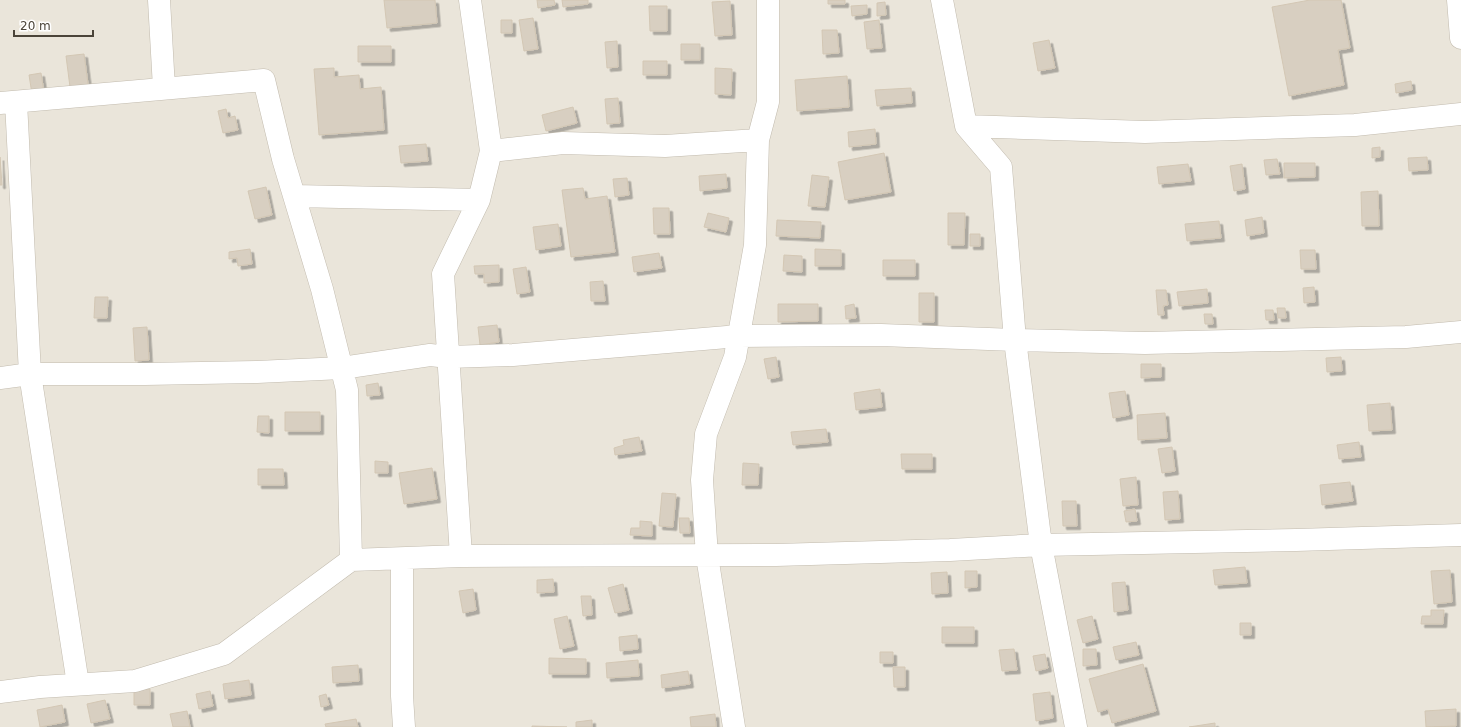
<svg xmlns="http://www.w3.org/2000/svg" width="1461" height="727" font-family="'DejaVu Sans',sans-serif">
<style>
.residential{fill:#eae5da}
.building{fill:#d8cfc1;stroke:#d3c7b4;filter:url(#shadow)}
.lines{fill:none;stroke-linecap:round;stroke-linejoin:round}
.street-casing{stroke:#c2bbae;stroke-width:23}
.street{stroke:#fff;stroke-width:22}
</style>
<defs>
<filter id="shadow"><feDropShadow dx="3.5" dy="3.5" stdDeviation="0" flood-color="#0004"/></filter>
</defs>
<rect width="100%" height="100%" fill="#f6f3ec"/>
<!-- residential -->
<path class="residential" d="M 0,0 L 1461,0 L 1461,727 L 0,727 Z"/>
<!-- building -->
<path class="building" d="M 384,0 L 435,0 L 437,23 L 387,28 Z
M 537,0 L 554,0 L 555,5 L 538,8 Z
M 562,0 L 588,0 L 588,4 L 563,7 Z
M 828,0 L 845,0 L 845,4 L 828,4 Z
M 1310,0 L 1341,0 L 1350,48 L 1338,50 L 1344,85 L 1289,96 L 1272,7 Z
M 730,1 L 732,35 L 715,36 L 712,2 Z
M 885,2 L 886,15 L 877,16 L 877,3 Z
M 867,5 L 867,14 L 852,16 L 851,6 Z
M 649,6 L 667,6 L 667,31 L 650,31 Z
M 533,18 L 538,49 L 524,51 L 519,20 Z
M 501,20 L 512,20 L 512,33 L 501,33 Z
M 879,20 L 882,48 L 867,49 L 864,22 Z
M 822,30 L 837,30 L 839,53 L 823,54 Z
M 1049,40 L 1055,68 L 1038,71 L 1033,43 Z
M 617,41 L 618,67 L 607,68 L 605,42 Z
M 681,44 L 700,44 L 700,60 L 681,60 Z
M 358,46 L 391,46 L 391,62 L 358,62 Z
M 84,54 L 88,84 L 70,87 L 66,56 Z
M 643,61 L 667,61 L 667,75 L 643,75 Z
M 334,68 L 334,77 L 359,75 L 360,89 L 381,87 L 384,130 L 319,135 L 314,69 Z
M 715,68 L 732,69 L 731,95 L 715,94 Z
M 41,73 L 44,92 L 32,94 L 29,75 Z
M 847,76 L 849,107 L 797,111 L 795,80 Z
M 1411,81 L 1412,90 L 1396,93 L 1395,84 Z
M 911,88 L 912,103 L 877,106 L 875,90 Z
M 618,98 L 620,123 L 607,124 L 605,99 Z
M 573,107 L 577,123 L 546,131 L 542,115 Z
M 226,109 L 228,118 L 235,116 L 238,130 L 223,133 L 218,111 Z
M 875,129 L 876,144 L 849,147 L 848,132 Z
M 426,144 L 428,161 L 401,163 L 399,146 Z
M 1380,147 L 1380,157 L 1372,158 L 1372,148 Z
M 884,153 L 891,192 L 845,200 L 838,162 Z
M 0,157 L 2,185 L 0,185 Z
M 1427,157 L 1428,170 L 1409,171 L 1408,158 Z
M 1277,159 L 1280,174 L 1266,175 L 1264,160 Z
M 1284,163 L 1315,163 L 1315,177 L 1284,178 Z
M 1188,164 L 1191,181 L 1159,184 L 1157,167 Z
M 1242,164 L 1245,189 L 1234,191 L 1230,166 Z
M 726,174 L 727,188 L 700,191 L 699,176 Z
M 812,175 L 829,177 L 825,207 L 808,206 Z
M 627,178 L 629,195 L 615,197 L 613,179 Z
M 266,187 L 272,215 L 255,219 L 248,191 Z
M 583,188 L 585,199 L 607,196 L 615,252 L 571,257 L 562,190 Z
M 1378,191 L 1379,226 L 1362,226 L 1361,192 Z
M 653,208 L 669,208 L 670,234 L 654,234 Z
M 708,213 L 729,218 L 726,232 L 704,227 Z
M 948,213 L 965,213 L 964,245 L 948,245 Z
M 1262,217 L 1264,233 L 1247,236 L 1245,220 Z
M 777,220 L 821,222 L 820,238 L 776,236 Z
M 1219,221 L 1221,238 L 1187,241 L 1185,224 Z
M 558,224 L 561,246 L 536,250 L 533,227 Z
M 970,234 L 980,234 L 980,246 L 970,246 Z
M 250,249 L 252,264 L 238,266 L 237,258 L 229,259 L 229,252 Z
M 815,249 L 841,250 L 841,266 L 815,266 Z
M 1300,250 L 1315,250 L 1316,269 L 1301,269 Z
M 659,253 L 662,268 L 634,272 L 632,257 Z
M 784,255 L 802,256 L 802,272 L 783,271 Z
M 883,260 L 915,260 L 915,276 L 883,276 Z
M 499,265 L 499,282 L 484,283 L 484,274 L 475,274 L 474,266 Z
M 526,267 L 530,292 L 517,294 L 513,269 Z
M 603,281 L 605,301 L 591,301 L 590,282 Z
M 1314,287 L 1315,302 L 1304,303 L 1303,288 Z
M 1207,289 L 1208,303 L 1179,306 L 1177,292 Z
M 1156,290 L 1166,290 L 1168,305 L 1163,306 L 1164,315 L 1158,315 Z
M 919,293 L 934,293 L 934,322 L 919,322 Z
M 95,297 L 108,297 L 107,318 L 94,318 Z
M 778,304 L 818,304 L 818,321 L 778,322 Z
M 854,304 L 856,318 L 846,319 L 845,306 Z
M 1277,308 L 1285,308 L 1286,318 L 1278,318 Z
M 1265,310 L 1273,310 L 1274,320 L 1266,320 Z
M 1204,314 L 1212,314 L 1213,324 L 1205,324 Z
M 497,325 L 499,342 L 480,345 L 478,327 Z
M 147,327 L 149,360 L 135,361 L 133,328 Z
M 776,357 L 779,377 L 768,379 L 764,359 Z
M 1341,357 L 1342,371 L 1327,372 L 1326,358 Z
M 1141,364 L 1161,364 L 1161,377 L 1141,378 Z
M 378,383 L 380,395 L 367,396 L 366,385 Z
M 880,389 L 882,407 L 856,410 L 854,393 Z
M 1125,391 L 1129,415 L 1113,418 L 1109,393 Z
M 1390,403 L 1392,430 L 1369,431 L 1367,405 Z
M 285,412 L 320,412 L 320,431 L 285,431 Z
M 1165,413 L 1167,438 L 1138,440 L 1137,415 Z
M 258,416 L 269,416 L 269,433 L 257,432 Z
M 826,429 L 828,442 L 793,445 L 791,432 Z
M 639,437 L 642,451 L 615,455 L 614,448 L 624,445 L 623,440 Z
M 1359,442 L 1361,457 L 1339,459 L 1337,445 Z
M 1172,447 L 1175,471 L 1162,473 L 1158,449 Z
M 901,454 L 932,454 L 932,469 L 902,469 Z
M 375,461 L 388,462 L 388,473 L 375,473 Z
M 743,463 L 759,464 L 758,485 L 742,485 Z
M 432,468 L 437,499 L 404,504 L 399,473 Z
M 258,469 L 283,469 L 284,485 L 258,485 Z
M 1136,477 L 1138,505 L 1123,506 L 1120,479 Z
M 1350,482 L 1353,501 L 1322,505 L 1320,485 Z
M 1178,491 L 1180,519 L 1165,520 L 1163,492 Z
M 662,493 L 676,494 L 673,527 L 659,526 Z
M 1062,501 L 1076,501 L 1077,526 L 1063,526 Z
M 1135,509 L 1137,521 L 1126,522 L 1124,511 Z
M 679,518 L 689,518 L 690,533 L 680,533 Z
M 640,521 L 652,522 L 652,536 L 630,535 L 631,528 L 640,528 Z
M 1245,567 L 1247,583 L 1215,585 L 1213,570 Z
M 1450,570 L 1452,602 L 1434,604 L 1431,571 Z
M 965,571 L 977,571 L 977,587 L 965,588 Z
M 947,572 L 948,593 L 932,594 L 931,573 Z
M 553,579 L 554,592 L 537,593 L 537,580 Z
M 1125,582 L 1128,610 L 1114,612 L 1112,583 Z
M 623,584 L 629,610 L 615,613 L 608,588 Z
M 473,589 L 476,610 L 463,613 L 459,591 Z
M 581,596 L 591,596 L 592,615 L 583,616 Z
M 1431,610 L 1444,610 L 1443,624 L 1421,624 L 1422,616 L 1431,616 Z
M 567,616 L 574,646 L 560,649 L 554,619 Z
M 1092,616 L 1098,639 L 1083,643 L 1077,620 Z
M 1240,623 L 1251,623 L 1251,635 L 1240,635 Z
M 942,627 L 974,627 L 974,643 L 942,643 Z
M 637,635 L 638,649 L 620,651 L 619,637 Z
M 1136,642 L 1139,655 L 1116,660 L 1113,647 Z
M 1014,649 L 1017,670 L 1002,671 L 999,650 Z
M 1083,649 L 1096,649 L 1097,665 L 1083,666 Z
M 880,652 L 893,652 L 893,663 L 880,663 Z
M 1045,654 L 1048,668 L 1036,671 L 1033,656 Z
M 549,658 L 586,659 L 586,674 L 549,674 Z
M 638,660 L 639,676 L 607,678 L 606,663 Z
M 1143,664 L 1156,711 L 1112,723 L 1108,709 L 1098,712 L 1089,679 Z
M 358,665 L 359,681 L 333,683 L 332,667 Z
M 893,667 L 905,667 L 905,687 L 894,687 Z
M 688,671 L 690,684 L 662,688 L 661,675 Z
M 249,680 L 251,695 L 225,699 L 223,684 Z
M 134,689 L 150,689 L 150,705 L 134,705 Z
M 210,691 L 213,706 L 199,709 L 196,694 Z
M 1050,692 L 1053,718 L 1036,721 L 1033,694 Z
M 326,694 L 329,705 L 321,707 L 319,696 Z
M 105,700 L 110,719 L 91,723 L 87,704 Z
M 62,705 L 65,722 L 40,727 L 37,710 Z
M 1456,709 L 1456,726 L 1426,727 L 1425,711 Z
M 187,711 L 190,727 L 173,727 L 170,714 Z
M 715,714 L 716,727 L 691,727 L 690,717 Z
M 356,719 L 358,727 L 326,727 L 325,724 Z
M 592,720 L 592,727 L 576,727 L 576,722 Z
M 1215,723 L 1215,727 L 1189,727 Z
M 532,726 L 567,727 L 532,727 Z"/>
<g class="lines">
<!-- street casing -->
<g class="street-casing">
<path id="street" d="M 159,0 L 164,88
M 942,0 L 966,126 L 1001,167 L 1015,340 L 1041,545 L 1076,727
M 1458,0 L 1461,38
M 16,102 L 30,374 L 78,684
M 0,103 L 264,80 L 283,159 L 322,289 L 347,390 L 351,560
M 966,126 L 1145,132 L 1355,125 L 1461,114
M 491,151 L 563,143 L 665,146 L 758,140
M 294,196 L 479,200
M 0,378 L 30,374 L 145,374 L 257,372 L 342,368 L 430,355 L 449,357 L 513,355 L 739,336 L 881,335 L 1015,340 L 1145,343 L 1406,337 L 1461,332
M 461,556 L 443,274 L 479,200 L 491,151 L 470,0
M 402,559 L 402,696 L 404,727
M 0,692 L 40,687 L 135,681 L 224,654 L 351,560 L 461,556 L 776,555 L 950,550 L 1041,545 L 1296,540 L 1461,535
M 734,727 L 707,556 L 702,480 L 706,434 L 735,357 L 755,245 L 758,140 L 768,102 L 768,0"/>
</g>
<!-- street -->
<use href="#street" class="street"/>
</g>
<!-- scale -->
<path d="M14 30v6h79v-6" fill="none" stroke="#4b4439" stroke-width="2"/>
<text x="20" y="30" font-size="12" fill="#4b4439" stroke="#ffffff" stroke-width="3" paint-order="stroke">20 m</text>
</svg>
